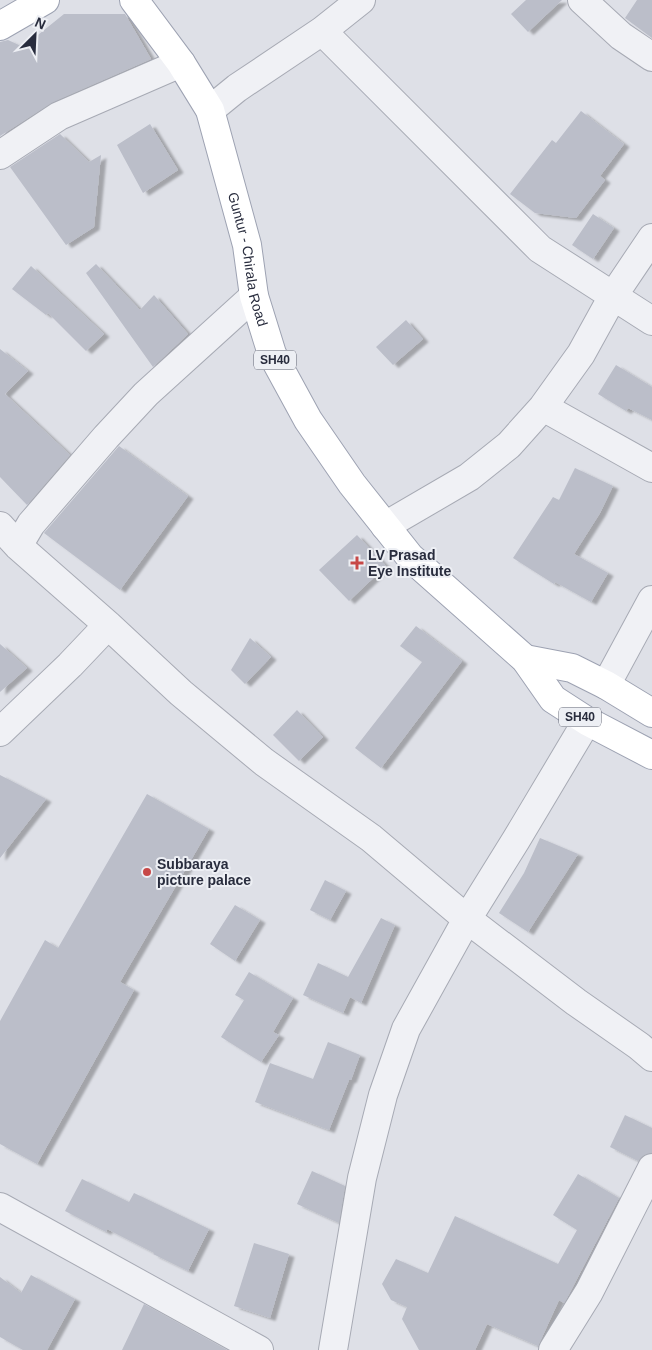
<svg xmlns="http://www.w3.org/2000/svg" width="652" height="1350" font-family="Arial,sans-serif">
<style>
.building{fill:#bbbec9;filter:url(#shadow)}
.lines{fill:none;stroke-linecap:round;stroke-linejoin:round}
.street-casing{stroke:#a7aab4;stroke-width:30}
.primary-casing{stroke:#9da2b2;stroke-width:30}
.street{stroke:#f0f1f5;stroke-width:28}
.primary{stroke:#fff;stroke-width:28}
.poi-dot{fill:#c74847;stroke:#edeff4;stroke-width:2}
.labels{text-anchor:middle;stroke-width:4;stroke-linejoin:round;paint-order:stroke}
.shield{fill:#edeff4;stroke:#636674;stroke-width:1}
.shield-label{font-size:12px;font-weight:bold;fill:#282c3d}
.street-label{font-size:14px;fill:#282c3d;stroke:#edeff4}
.poi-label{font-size:14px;font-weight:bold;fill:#282c3d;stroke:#edeff4;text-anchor:start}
</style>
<defs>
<filter id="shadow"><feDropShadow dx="5.5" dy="3" stdDeviation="1" flood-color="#0004"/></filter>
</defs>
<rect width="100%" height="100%" fill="#dee0e7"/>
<!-- building -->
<path class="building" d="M 526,0 L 562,0 L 528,32 L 511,14 Z
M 637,0 L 652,0 L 652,38 L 625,18 Z
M 64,14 L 125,14 L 151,59 L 53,102 L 0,136 L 0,42 L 8,40 L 23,47 Z
M 581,111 L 624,144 L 600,176 L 605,180 L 576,218 L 535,213 L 510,194 L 552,140 L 556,143 Z
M 150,124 L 178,170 L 143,193 L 117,145 Z
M 60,134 L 89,162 L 101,155 L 94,227 L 66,245 L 10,167 Z
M 593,214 L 614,228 L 593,259 L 572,245 Z
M 96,264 L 140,310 L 154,295 L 188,334 L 153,367 L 86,273 Z
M 31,266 L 104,334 L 86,351 L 48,313 L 46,315 L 12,289 Z
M 406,320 L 423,339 L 393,365 L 376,347 Z
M 0,349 L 28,371 L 5,394 L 70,455 L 27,505 L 0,477 Z
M 616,365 L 652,387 L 652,420 L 628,408 L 626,411 L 598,394 Z
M 119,446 L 188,496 L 120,590 L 44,533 Z
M 575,468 L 613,486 L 600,513 L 574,554 L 608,573 L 591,602 L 555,582 L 554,584 L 513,558 L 553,497 L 559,500 Z
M 357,535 L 386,566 L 349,601 L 319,570 Z
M 416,626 L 462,661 L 381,768 L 355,748 L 422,662 L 400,646 Z
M 250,638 L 271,657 L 245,684 L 231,670 Z
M 0,644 L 27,668 L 0,692 Z
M 297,710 L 323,737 L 299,761 L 273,735 Z
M 0,775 L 46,799 L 0,858 Z
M 147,794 L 209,829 L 120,982 L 134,990 L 37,1164 L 0,1144 L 0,1021 L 45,940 L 58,948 Z
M 540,838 L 578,854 L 528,932 L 499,913 L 524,873 Z
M 325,880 L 346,891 L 330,920 L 310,910 Z
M 235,905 L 260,920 L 235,961 L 210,944 Z
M 381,918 L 395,925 L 361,1003 L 350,997 L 343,1013 L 303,995 L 318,963 L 348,977 Z
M 249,972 L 293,998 L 273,1032 L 279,1035 L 261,1062 L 221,1037 L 244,1000 L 235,995 Z
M 328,1042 L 360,1055 L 351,1080 L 349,1080 L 329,1130 L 255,1102 L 270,1063 L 313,1079 Z
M 625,1115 L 652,1128 L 652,1153 L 644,1155 L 638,1161 L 610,1147 Z
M 312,1171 L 345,1186 L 339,1223 L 297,1204 Z
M 578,1174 L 619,1198 L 566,1300 L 564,1303 L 559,1300 L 538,1346 L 487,1324 L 475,1350 L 419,1350 L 402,1319 L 407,1307 L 391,1300 L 382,1284 L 396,1259 L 428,1273 L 455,1216 L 558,1264 L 577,1230 L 553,1215 Z
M 82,1179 L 129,1202 L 134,1193 L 209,1229 L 188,1271 L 153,1254 L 154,1253 L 107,1229 L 106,1232 L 65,1211 Z
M 254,1243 L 289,1254 L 270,1318 L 234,1306 Z
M 31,1275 L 75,1299 L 47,1350 L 23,1350 L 0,1337 L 0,1277 L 21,1293 Z
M 144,1304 L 227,1350 L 122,1350 Z"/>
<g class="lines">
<!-- street casing -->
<g class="street-casing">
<path id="street" d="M 582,0 L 621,36 L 652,57
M 322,31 L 540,249 L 652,321
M 210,110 L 237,88 L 322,31 L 361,0
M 0,155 L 59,116 L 181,63
M 543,407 L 652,468
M 0,526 L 18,546 L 108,625 L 181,693 L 264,762 L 371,838 L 467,919 L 576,1002 L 639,1046 L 652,1057
M 385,526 L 469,477 L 509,445 L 543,407 L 581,354 L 613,296 L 652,238
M 18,546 L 31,524 L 106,437 L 146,394 L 254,296
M 606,685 L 652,600
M 0,732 L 70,665 L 108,625
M 0,1207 L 259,1350
M 333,1350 L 362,1178 L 383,1095 L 406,1029 L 467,919 L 516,840 L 587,721
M 553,1350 L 589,1292 L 652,1168"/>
</g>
<!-- primary casing -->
<g class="primary-casing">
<g id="primary">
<path id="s1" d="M 134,0 L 181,63 L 210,110 L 247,245 L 254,296 L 272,354 L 308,420 L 352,484 L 410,557 L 525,659 L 553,699 L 587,721 L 652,755"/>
<path d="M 0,26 L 45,0"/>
<path d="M 525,659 L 572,668 L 606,685 L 652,713"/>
</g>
</g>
<!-- street -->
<use href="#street" class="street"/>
<!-- primary -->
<use href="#primary" class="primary"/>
</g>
<!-- markers -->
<g class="poi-dot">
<path d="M354.5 555.5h5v5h5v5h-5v5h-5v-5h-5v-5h5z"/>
<circle cx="147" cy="872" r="5"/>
</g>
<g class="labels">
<!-- shield labels -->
<g class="shield">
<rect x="254" y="350.5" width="42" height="19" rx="4"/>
<rect x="559" y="707.5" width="42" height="19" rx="4"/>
</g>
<g class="shield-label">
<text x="275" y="364">SH40</text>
<text x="580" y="721">SH40</text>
</g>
<!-- street labels -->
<g class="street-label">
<text dy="5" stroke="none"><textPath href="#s1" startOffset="288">Guntur - Chirala Road</textPath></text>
</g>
<!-- poi labels -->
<g class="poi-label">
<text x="368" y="560">LV Prasad<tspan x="368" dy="16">Eye Institute</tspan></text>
<text x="157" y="869">Subbaraya<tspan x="157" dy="16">picture palace</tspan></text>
</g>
</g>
<!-- north arrow -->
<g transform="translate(35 35) rotate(24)" stroke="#edeff4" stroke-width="4" paint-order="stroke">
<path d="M0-4L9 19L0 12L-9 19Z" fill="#282c3d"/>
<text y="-8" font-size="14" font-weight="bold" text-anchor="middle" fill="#282c3d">N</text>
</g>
</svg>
